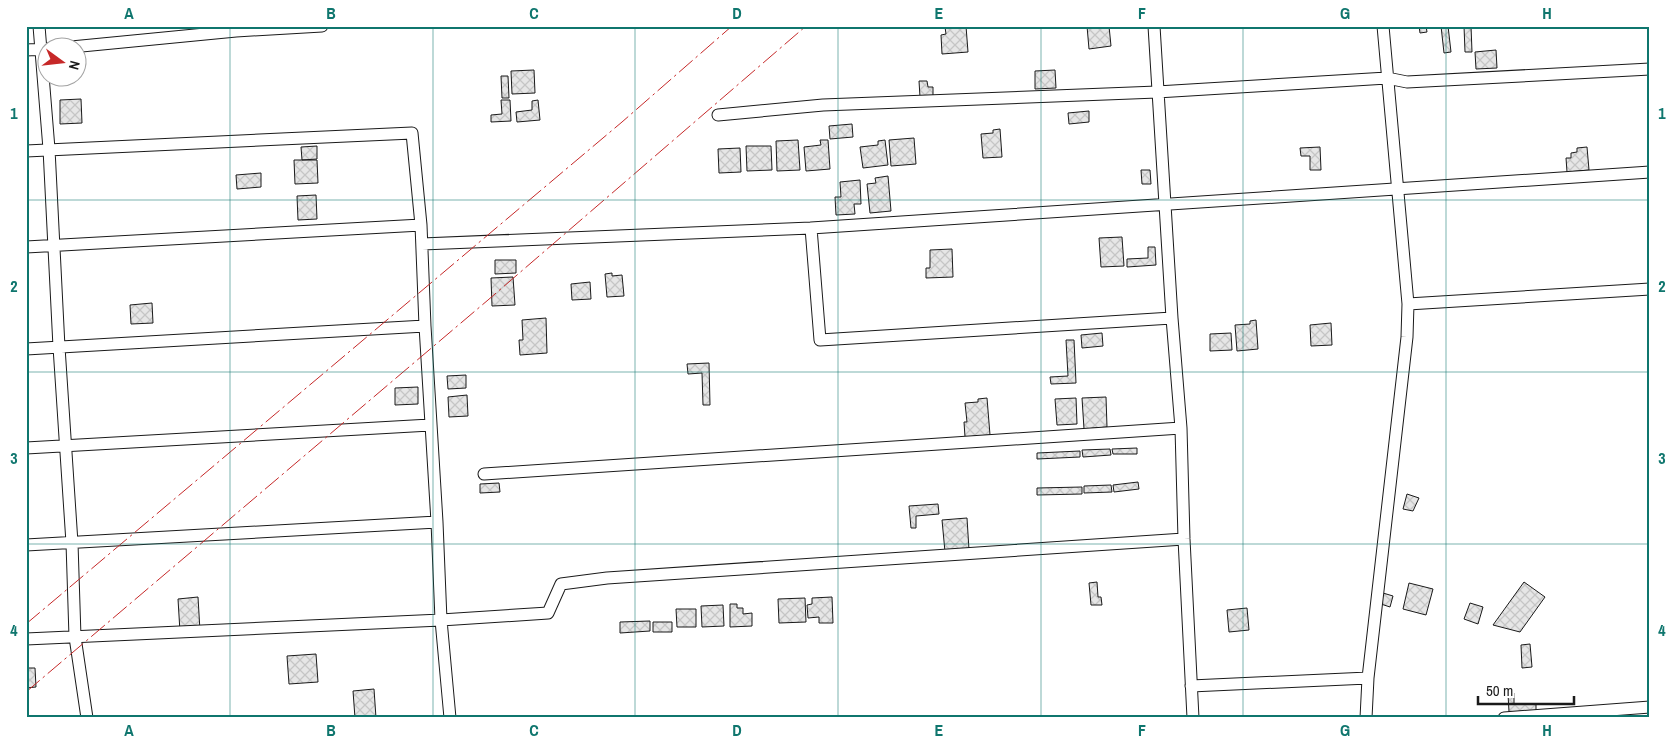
<svg xmlns="http://www.w3.org/2000/svg" width="1676" height="744" font-family="'Archivo Narrow',sans-serif">
<style>
.building{fill:url(#building-cross-hatch);stroke:#1a1a1a}
.lines{fill:none;stroke-linecap:round;stroke-linejoin:round}
.minor-casing{stroke:#1a1a1a;stroke-width:13}
.minor{stroke:#fff;stroke-width:11}
.power{stroke:#c62828;stroke-width:1;stroke-dasharray:18 4 2.5 4;stroke-linecap:butt}
.grid{fill:none;stroke:#0f766e;stroke-width:1;stroke-opacity:0.55}
.neatline{fill:none;stroke:#0f766e;stroke-width:2}
.grid-label{font-size:16px;text-anchor:middle;font-weight:bold;fill:#0f766e}
</style>
<defs>
<pattern id="building-cross-hatch" width="8" height="8" patternUnits="userSpaceOnUse" patternTransform="scale(1.25)"><rect width="8" height="8" fill="#e6e6e6"/><path d="M0 0l8 8M0 8l8-8" fill="none" stroke="#c5c5c5"/></pattern>
</defs>
<rect width="100%" height="100%" fill="#fff"/>
<!-- building -->
<path class="building" d="M 966,26 L 968,52 L 942,54 L 941,35 L 946,34 L 945,27 Z
M 1087,26 L 1109,26 L 1111,46 L 1089,49 Z
M 1419,26 L 1426,26 L 1427,32 L 1420,33 Z
M 1441,26 L 1448,26 L 1451,52 L 1444,53 Z
M 1464,26 L 1471,26 L 1472,52 L 1465,52 Z
M 1496,50 L 1497,68 L 1476,69 L 1475,52 Z
M 534,70 L 535,93 L 512,94 L 511,71 Z
M 1055,70 L 1056,88 L 1035,89 L 1035,71 Z
M 501,76 L 508,76 L 509,98 L 502,98 Z
M 919,81 L 927,81 L 928,87 L 933,87 L 933,96 L 920,97 Z
M 81,99 L 82,123 L 60,124 L 60,100 Z
M 501,100 L 510,100 L 511,121 L 491,122 L 491,115 L 502,114 Z
M 538,100 L 540,120 L 517,122 L 516,112 L 532,110 L 532,101 Z
M 1089,111 L 1089,122 L 1069,124 L 1068,113 Z
M 852,124 L 853,137 L 830,139 L 829,126 Z
M 1000,129 L 1002,157 L 983,158 L 981,134 L 993,133 L 993,130 Z
M 914,138 L 916,164 L 891,166 L 889,140 Z
M 798,140 L 800,170 L 777,171 L 776,141 Z
M 820,140 L 828,140 L 830,169 L 806,171 L 804,147 L 821,145 Z
M 885,140 L 888,165 L 863,168 L 860,147 L 878,145 L 878,141 Z
M 317,146 L 317,159 L 302,160 L 301,147 Z
M 746,146 L 771,146 L 772,170 L 747,171 Z
M 1320,147 L 1321,170 L 1310,170 L 1310,156 L 1301,156 L 1300,148 Z
M 1587,147 L 1589,170 L 1567,172 L 1566,158 L 1571,158 L 1571,153 L 1577,152 L 1577,148 Z
M 740,148 L 741,172 L 719,173 L 718,149 Z
M 294,160 L 317,160 L 318,183 L 295,184 Z
M 1141,170 L 1150,170 L 1151,184 L 1142,184 Z
M 261,173 L 261,187 L 237,189 L 236,175 Z
M 888,176 L 891,211 L 870,213 L 867,184 L 876,183 L 875,178 Z
M 860,180 L 861,204 L 854,204 L 855,214 L 836,215 L 835,197 L 841,197 L 840,182 Z
M 316,195 L 317,219 L 298,220 L 297,196 Z
M 1122,237 L 1124,266 L 1101,267 L 1099,238 Z
M 1148,247 L 1155,247 L 1156,265 L 1127,267 L 1127,259 L 1148,258 Z
M 952,249 L 953,277 L 926,278 L 926,268 L 930,268 L 930,250 Z
M 495,260 L 516,260 L 516,273 L 495,274 Z
M 612,273 L 612,276 L 622,275 L 624,296 L 607,297 L 605,274 Z
M 513,277 L 515,305 L 492,306 L 491,278 Z
M 590,282 L 591,299 L 572,300 L 571,284 Z
M 152,303 L 153,323 L 131,324 L 130,305 Z
M 546,318 L 547,353 L 520,355 L 519,340 L 523,340 L 522,320 Z
M 1256,320 L 1258,349 L 1237,351 L 1235,325 L 1250,324 L 1250,321 Z
M 1331,323 L 1332,345 L 1311,346 L 1310,325 Z
M 1102,333 L 1103,346 L 1082,348 L 1081,335 Z
M 1231,333 L 1232,350 L 1210,351 L 1210,334 Z
M 1066,340 L 1074,340 L 1076,383 L 1051,384 L 1050,377 L 1068,376 Z
M 709,363 L 710,405 L 703,405 L 702,373 L 688,374 L 687,364 Z
M 466,375 L 466,388 L 448,389 L 447,376 Z
M 418,387 L 418,404 L 395,405 L 395,388 Z
M 467,395 L 468,416 L 449,417 L 448,397 Z
M 1106,397 L 1107,427 L 1084,429 L 1082,398 Z
M 987,398 L 990,435 L 965,437 L 964,422 L 967,422 L 965,403 L 978,402 L 978,399 Z
M 1076,398 L 1077,424 L 1057,425 L 1055,399 Z
M 1137,448 L 1137,454 L 1113,454 L 1112,449 Z
M 1110,449 L 1111,455 L 1083,457 L 1082,450 Z
M 1080,451 L 1080,457 L 1037,459 L 1037,453 Z
M 1138,482 L 1139,489 L 1114,492 L 1113,485 Z
M 499,483 L 500,492 L 480,493 L 480,484 Z
M 1111,485 L 1112,492 L 1084,493 L 1084,486 Z
M 1082,487 L 1082,494 L 1037,495 L 1037,488 Z
M 1407,494 L 1419,498 L 1413,511 L 1403,509 Z
M 938,504 L 939,514 L 916,516 L 916,528 L 911,528 L 909,506 Z
M 967,518 L 969,550 L 945,552 L 942,520 Z
M 1097,582 L 1098,597 L 1101,597 L 1102,605 L 1091,605 L 1089,583 Z
M 1524,582 L 1545,597 L 1520,632 L 1493,625 Z
M 1409,583 L 1433,589 L 1426,615 L 1403,609 Z
M 1383,593 L 1393,596 L 1390,607 L 1381,604 Z
M 198,597 L 200,631 L 180,632 L 178,599 Z
M 832,597 L 833,623 L 819,623 L 819,617 L 808,618 L 807,605 L 812,604 L 812,598 Z
M 805,598 L 806,622 L 779,623 L 778,599 Z
M 1470,603 L 1483,607 L 1478,624 L 1464,619 Z
M 730,604 L 737,604 L 737,608 L 743,608 L 743,614 L 752,613 L 752,626 L 730,627 Z
M 723,605 L 724,626 L 702,627 L 701,606 Z
M 1247,608 L 1249,630 L 1229,632 L 1227,610 Z
M 676,609 L 696,609 L 696,627 L 677,627 Z
M 650,621 L 650,631 L 620,633 L 620,622 Z
M 653,622 L 672,622 L 672,632 L 653,632 Z
M 1530,644 L 1532,667 L 1522,668 L 1521,645 Z
M 316,654 L 318,682 L 289,684 L 287,656 Z
M 26,668 L 35,668 L 36,687 L 26,688 Z
M 374,689 L 376,718 L 355,718 L 353,691 Z
M 1514,693 L 1514,704 L 1536,704 L 1536,712 L 1509,712 L 1508,694 Z"/>
<g class="lines">
<!-- minor casing -->
<g class="minor-casing">
<path id="minor" d="M 39,26 L 49,149 L 59,347 L 72,543 L 75,637 L 87,718
M 1154,26 L 1172,318 L 1181,428 L 1184,539 L 1193,718
M 61,48 L 236,31 L 322,26
M 26,50 L 47,49
M 718,115 L 823,105 L 1157,92 L 1387,78 L 1407,82 L 1650,69
M 26,151 L 412,133 L 421,225 L 425,326 L 437,522 L 441,620 L 450,718
M 811,228 L 820,340 L 1172,318
M 422,244 L 811,228 L 1650,172
M 26,247 L 421,225
M 1408,304 L 1650,289
M 26,349 L 425,326
M 26,448 L 430,425
M 484,474 L 1181,428
M 26,545 L 437,522
M 26,639 L 441,620 L 548,613 L 561,584 L 607,578 L 1184,539
M 1191,686 L 1368,678
M 1366,718 L 1368,678 L 1407,337 L 1408,304 L 1383,26
M 1504,718 L 1650,707"/>
</g>
<!-- minor -->
<use href="#minor" class="minor"/>
<!-- power -->
<path class="power" d="M 26,624 L 622,122 L 732,26
M 26,692 L 488,300 L 806,26"/>
</g>
<!-- grid -->
<path class="grid" d="M 230,26 L 230,718M 433,26 L 433,718M 635,26 L 635,718M 838,26 L 838,718M 1041,26 L 1041,718M 1243,26 L 1243,718M 1446,26 L 1446,718M 26,200 L 1650,200M 26,372 L 1650,372M 26,544 L 1650,544"/>
<!-- border -->
<rect width="1676" height="744" fill="none" stroke="#ffffff" stroke-width="55"/>
<!-- north arrow -->
<g transform="translate(62 62) rotate(105)"><circle r="24" fill="#ffffff" stroke="#a3a3a3"/>
<path d="M0-4L9 19L0 12L-9 19Z" fill="#c62828"/>
<text y="-8" font-size="14" font-weight="bold" text-anchor="middle" fill="#1a1a1a">N</text>
</g>
<!-- scale -->
<path d="M1478 696v8h96v-8" fill="none" stroke="#1a1a1a" stroke-width="2.5"/>
<text x="1486" y="696" font-size="15" fill="#1a1a1a" stroke="#ffffff" stroke-width="4" paint-order="stroke">50 m</text>
<rect x="28" y="28" width="1620" height="688" class="neatline"/>
<g class="grid-label">
<text x="129" y="19">A</text>
<text x="331" y="19">B</text>
<text x="534" y="19">C</text>
<text x="737" y="19">D</text>
<text x="939" y="19">E</text>
<text x="1142" y="19">F</text>
<text x="1345" y="19">G</text>
<text x="1547" y="19">H</text>
<text x="14" y="119">1</text>
<text x="1662" y="119">1</text>
<text x="14" y="292">2</text>
<text x="1662" y="292">2</text>
<text x="14" y="464">3</text>
<text x="1662" y="464">3</text>
<text x="14" y="636">4</text>
<text x="1662" y="636">4</text>
<text x="129" y="736">A</text>
<text x="331" y="736">B</text>
<text x="534" y="736">C</text>
<text x="737" y="736">D</text>
<text x="939" y="736">E</text>
<text x="1142" y="736">F</text>
<text x="1345" y="736">G</text>
<text x="1547" y="736">H</text>
</g>
</svg>
